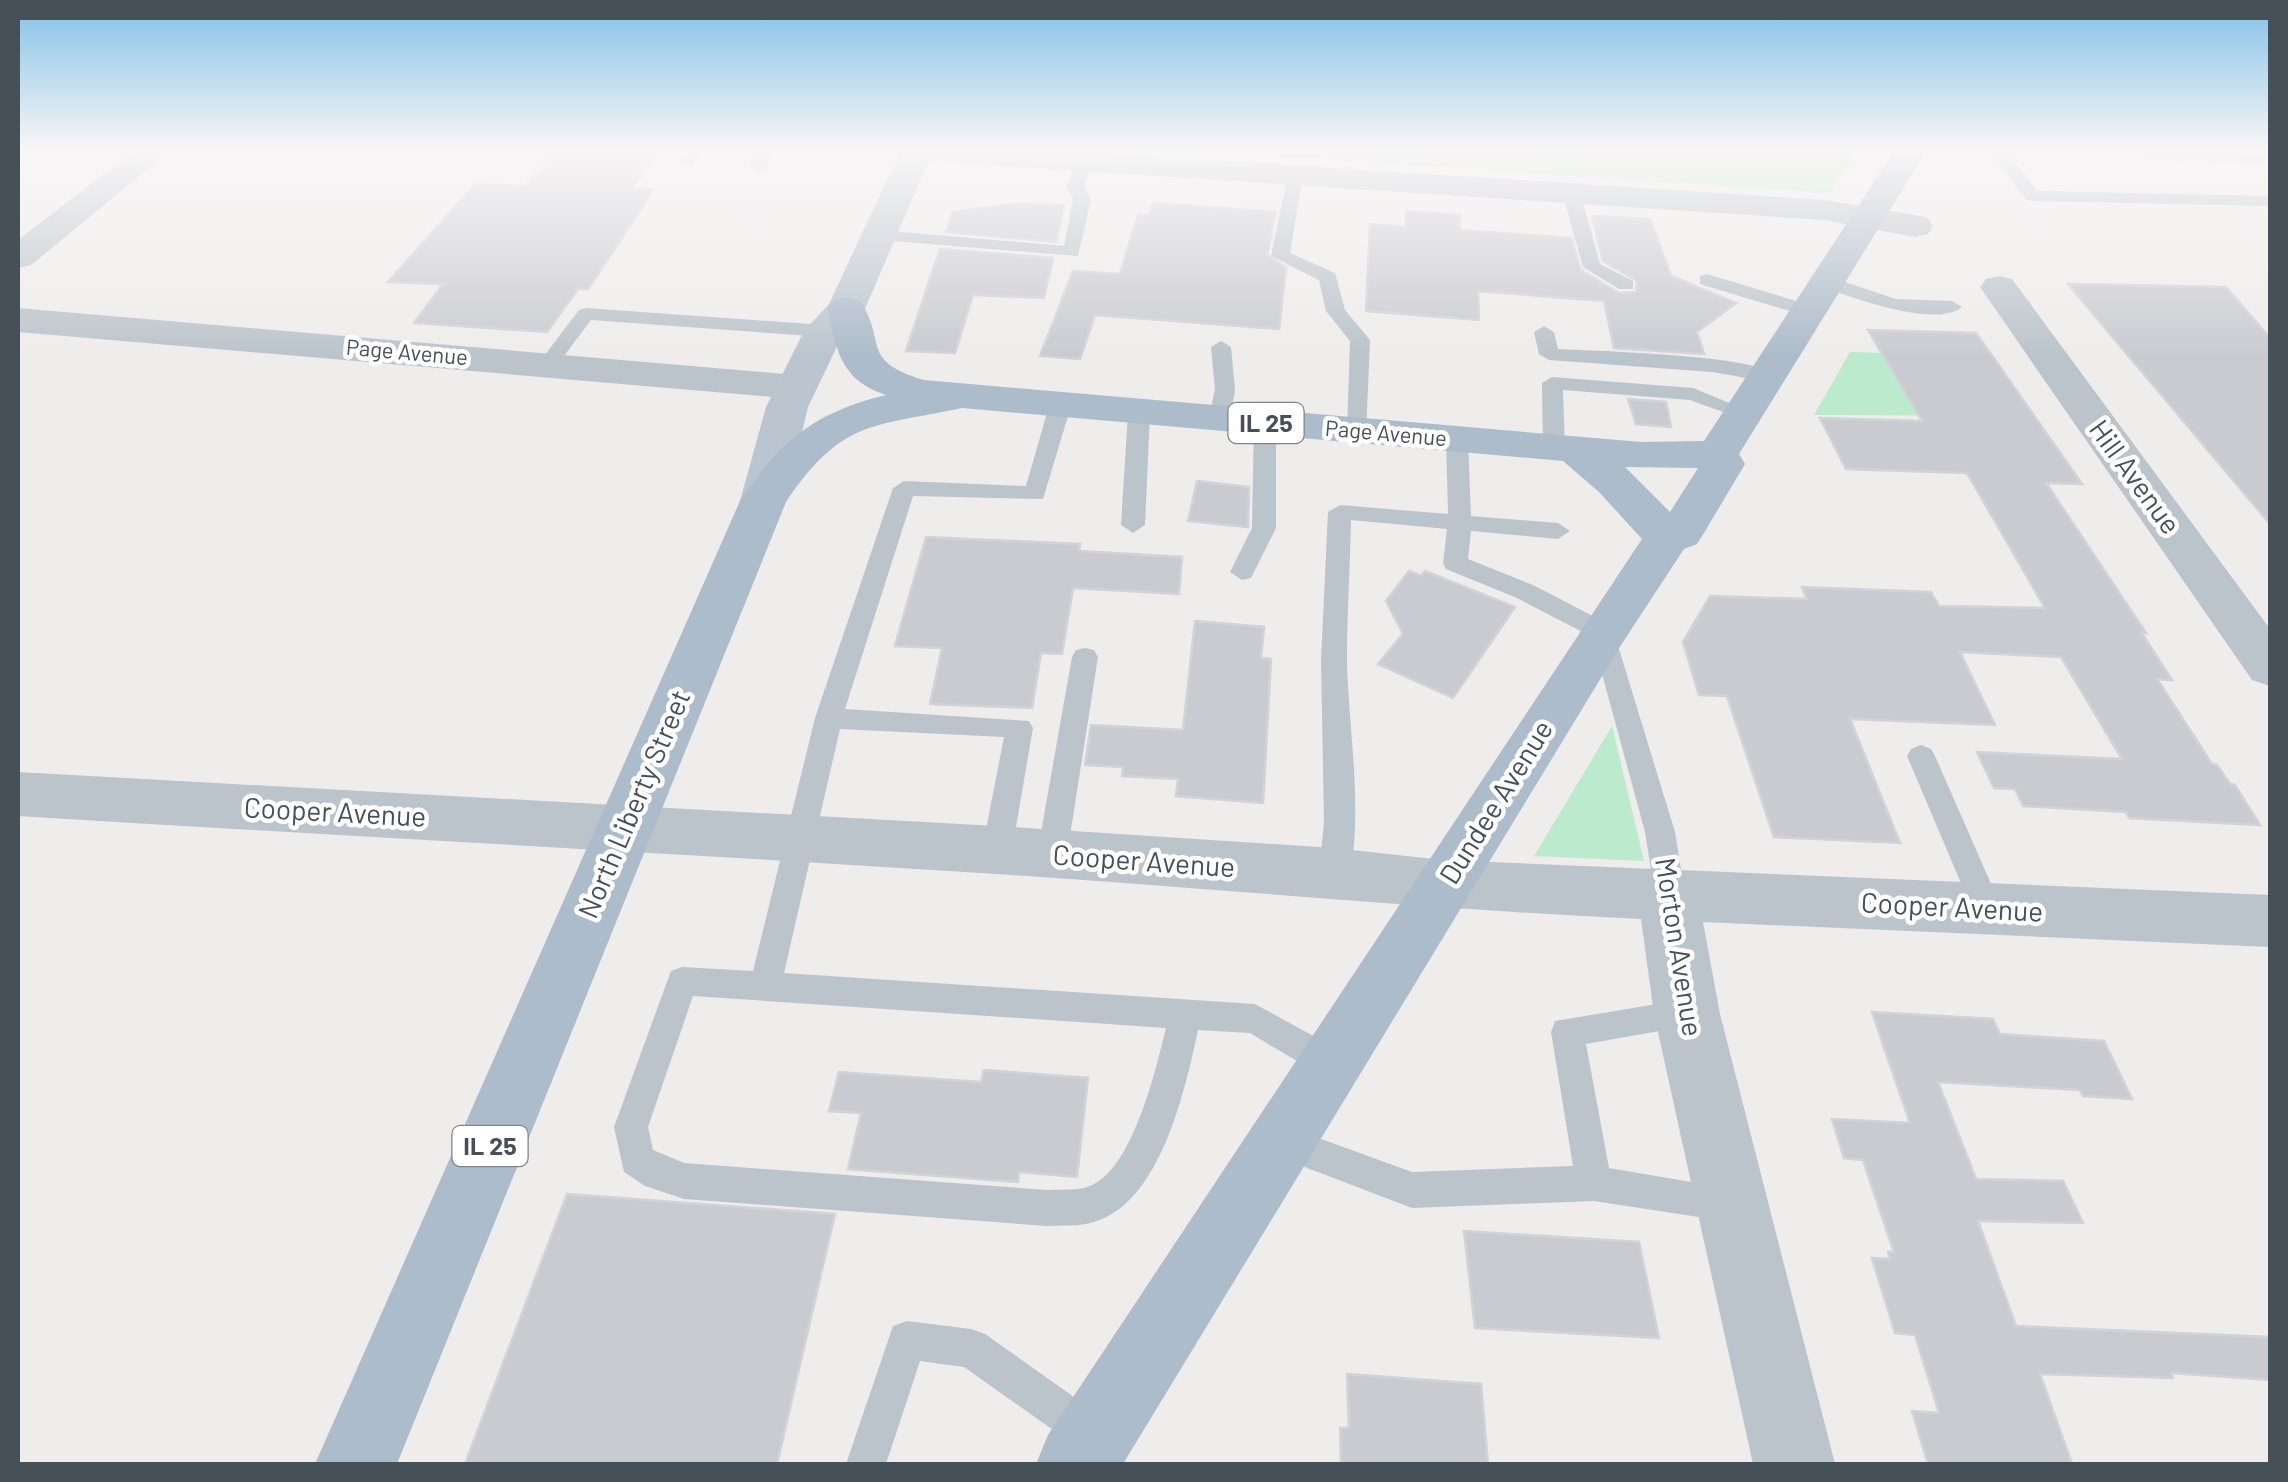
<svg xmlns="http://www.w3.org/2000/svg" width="2288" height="1482" font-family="Barlow,sans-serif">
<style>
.green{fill:#bceacd}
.building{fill:#cacbd1;stroke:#d0d3d7;stroke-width:2.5}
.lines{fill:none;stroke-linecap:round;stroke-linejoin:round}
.service{fill:#bbc4cb;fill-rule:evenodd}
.minor{fill:#bbc4cb;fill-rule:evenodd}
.secondary{fill:#bbc5cf;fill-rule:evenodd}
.primary{fill:#adbcca;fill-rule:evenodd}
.labels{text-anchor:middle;stroke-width:9;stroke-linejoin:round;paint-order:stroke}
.far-street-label{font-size:22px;fill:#465058;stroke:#fff}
.shield{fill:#fff;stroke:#7e848a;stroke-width:2.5}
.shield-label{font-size:25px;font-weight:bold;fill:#465058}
.street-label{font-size:28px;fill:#465058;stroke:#fff}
</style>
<rect width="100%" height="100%" fill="#efecec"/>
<!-- green -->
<path class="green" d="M 1183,150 L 1858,150 L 1830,193 Z
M 1850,352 L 1994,356 L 2034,416 L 1814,415 Z
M 1612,726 L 1644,861 L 1534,856 Z"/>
<!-- building -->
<path class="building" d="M 557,150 L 658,151 L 631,189 L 654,189 L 588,289 L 578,289 L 547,332 L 414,323 L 443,284 L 388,282 L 475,184 L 526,186 Z
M 1153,203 L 1276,212 L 1267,255 L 1286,268 L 1279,329 L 1095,315 L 1080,359 L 1040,356 L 1073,271 L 1120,274 L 1138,215 L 1149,215 Z
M 1014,204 L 1064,205 L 1056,242 L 946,232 L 953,212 Z
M 1406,211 L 1460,215 L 1460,230 L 1571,238 L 1581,270 L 1619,293 L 1636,292 L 1637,281 L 1603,261 L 1592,216 L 1650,219 L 1671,276 L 1736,303 L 1697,332 L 1704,354 L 1614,348 L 1604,301 L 1478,291 L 1479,320 L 1366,311 L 1370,224 L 1406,227 Z
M 940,249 L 1053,258 L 1044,298 L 973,295 L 955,353 L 906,351 Z
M 2068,284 L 2226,287 L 2270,338 L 2270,524 Z
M 1868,330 L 1976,333 L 2082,484 L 2046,483 L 2146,633 L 2141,632 L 2172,680 L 2157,679 L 2212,764 L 2217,765 L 2230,784 L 2235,785 L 2260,825 L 2129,818 L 2126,812 L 2023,806 L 2015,789 L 1994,788 L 1977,752 L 2122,759 L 2061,657 L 1960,652 L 1995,725 L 1850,719 L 1900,843 L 1774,837 L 1727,696 L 1699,695 L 1683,642 L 1710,596 L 1807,599 L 1802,587 L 1931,592 L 1939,606 L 2045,608 L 1967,473 L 1846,469 L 1820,418 L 1922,421 Z
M 1628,399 L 1666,402 L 1671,427 L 1636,424 Z
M 1197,481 L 1249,487 L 1248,527 L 1188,521 Z
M 926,537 L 1080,544 L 1079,551 L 1182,557 L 1179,594 L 1073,588 L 1062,654 L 1041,653 L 1032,708 L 930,704 L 942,648 L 895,646 Z
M 1409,571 L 1421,576 L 1425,571 L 1515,607 L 1453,698 L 1378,664 L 1403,634 L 1386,601 Z
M 1195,621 L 1264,627 L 1261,658 L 1271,659 L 1263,803 L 1176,796 L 1178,779 L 1122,776 L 1123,767 L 1085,765 L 1091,725 L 1183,730 Z
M 1872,1012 L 1993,1019 L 2000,1034 L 2104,1041 L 2132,1099 L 2083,1096 L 2080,1090 L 1938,1082 L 1976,1179 L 2063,1181 L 2083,1223 L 1978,1221 L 2016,1326 L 2270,1337 L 2270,1380 L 2171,1373 L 2173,1378 L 2040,1374 L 2072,1464 L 1928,1464 L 1912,1411 L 1939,1413 L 1915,1335 L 1895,1333 L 1872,1258 L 1890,1259 L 1888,1252 L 1894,1252 L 1863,1160 L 1844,1158 L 1832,1119 L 1910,1123 Z
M 984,1070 L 1088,1078 L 1077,1177 L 1019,1172 L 1018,1182 L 848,1169 L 861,1113 L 829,1111 L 839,1072 L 981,1082 Z
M 567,1194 L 835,1214 L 777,1464 L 465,1464 Z
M 1464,1231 L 1639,1242 L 1659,1338 L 1475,1328 Z
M 1347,1374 L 1481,1384 L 1488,1464 L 1341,1464 L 1340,1428 L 1349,1428 Z"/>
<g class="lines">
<!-- service -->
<path class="service" d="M 686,150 L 702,150 L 692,165 L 686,166 L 678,161 Z
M 759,150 L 775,150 L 764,169 L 758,170 L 750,165 Z
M 1988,150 L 2004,150 L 2038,191 L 2270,196 L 2270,206 L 2033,201 L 2027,200 Z
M 2128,150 L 2269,154 L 2270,164 L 2150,160 Z
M 1080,156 L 1094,160 L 1084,185 L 1091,200 L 1078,256 L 879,240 L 870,235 L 879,230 L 1064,246 L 1073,200 L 1066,185 Z
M 1289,170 L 1303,174 L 1290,253 L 1335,273 L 1345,310 L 1370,340 L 1366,436 L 1350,436 L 1347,431 L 1350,341 L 1326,311 L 1319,280 L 1271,256 Z
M 1571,187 L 1580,192 L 1600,264 L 1633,281 L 1633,289 L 1619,289 L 1583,267 L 1562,192 Z
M 1707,274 L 1816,307 L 1819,311 L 1809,317 L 1700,284 L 1700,276 Z
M 1827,276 L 1896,299 L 1952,301 L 1962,307 C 1935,329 1851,297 1820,286 L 1820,278 Z
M 586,308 L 824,325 L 834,331 L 824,337 L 591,320 L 555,368 L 541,368 L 541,360 L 579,310 Z
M 1544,326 L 1554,332 L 1558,349 C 1597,351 1757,355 1779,376 L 1769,382 L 1712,372 L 1549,360 L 1539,354 L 1534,332 Z
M 1221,341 L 1231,347 L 1235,390 L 1230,420 L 1219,426 L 1208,420 L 1215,390 L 1211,347 Z
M 1552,377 L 1693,388 L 1756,414 L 1745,420 L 1690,400 L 1563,390 L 1565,448 L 1554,455 L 1543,448 L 1542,383 Z
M 1060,400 L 1071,406 L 1043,499 L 913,496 L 845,709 L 1029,721 L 1033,728 L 1012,850 L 1007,858 L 997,862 L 987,858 L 982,850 L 1004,737 L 840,729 L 784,973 L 1255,1004 L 1341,1051 L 1346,1062 L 1341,1073 L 1329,1077 L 1317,1073 L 1250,1033 L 1198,1030 C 1185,1090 1161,1202 1094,1222 C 1079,1227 1062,1225 1047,1226 L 684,1199 L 645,1186 L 624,1172 L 614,1127 L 671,971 L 682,967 L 753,971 L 815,718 L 893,488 L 904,481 L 1026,486 L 1049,406 ZM 693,996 L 1166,1028 C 1156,1068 1132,1174 1087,1187 C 1075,1191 1060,1189 1047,1190 L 684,1163 L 653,1150 L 648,1127 Z
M 1139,407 L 1150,413 L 1145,525 L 1133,533 L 1121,525 L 1128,413 Z
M 1265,417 L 1276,423 L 1276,528 L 1251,578 L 1242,580 L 1230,572 L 1252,528 L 1254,423 Z
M 1457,433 L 1468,440 L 1471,516 L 1558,523 L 1570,531 L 1558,539 L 1471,531 L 1468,559 L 1535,586 L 1612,626 L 1675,832 L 1685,895 L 1681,904 L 1670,908 L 1659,904 L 1655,895 L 1645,832 L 1592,637 L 1517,598 L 1446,569 L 1443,563 L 1447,529 L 1351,520 C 1350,567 1347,613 1347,659 C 1347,713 1367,838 1345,882 L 1334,885 L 1323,882 L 1319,873 L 1324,822 L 1321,660 L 1328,512 L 1340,505 L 1448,514 L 1446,440 Z
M 1085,648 L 1094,650 L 1098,657 L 1067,855 L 1062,864 L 1052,867 L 1042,864 L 1037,855 L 1072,657 L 1076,650 Z
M 1921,745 L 1931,749 L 1935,756 L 2002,909 L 1998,918 L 1987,922 L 1976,918 L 1972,909 L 1907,756 L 1911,749 Z
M 1687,999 L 1699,1004 L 1703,1014 L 1699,1024 L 1586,1044 L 1609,1168 L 1744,1191 L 1749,1204 L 1744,1217 L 1731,1222 L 1594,1201 L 1412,1208 L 1268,1153 L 1262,1141 L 1268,1129 L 1280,1124 L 1412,1172 L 1573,1166 L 1551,1032 L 1555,1021 Z
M 907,1321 L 971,1329 L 985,1334 L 1108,1421 L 1114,1435 L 1108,1449 L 1094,1455 L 1080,1449 L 964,1367 L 920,1361 L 886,1464 L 846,1464 L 893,1326 Z"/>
<!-- minor -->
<path class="minor" d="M 135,150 L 171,150 L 31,265 L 18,268 L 18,240 Z
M 898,150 L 1060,150 L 1824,200 L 1915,215 L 1928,218 L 1933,226 L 1928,234 L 1915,237 L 1824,220 L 914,160 L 902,157 Z
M 1999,276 L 2012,279 L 2270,629 L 2270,686 L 2252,680 L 1980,287 L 1986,279 Z
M 18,308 L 796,375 L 811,378 L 817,387 L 811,396 L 796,399 L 18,332 Z
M 18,772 L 997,826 L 1334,848 L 1443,860 L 2270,895 L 2270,947 L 1703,922 L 1720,1014 L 1835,1464 L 1753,1464 L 1654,1014 L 1641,919 C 1426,909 1212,888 997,874 C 671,853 344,836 18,816 Z"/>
<!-- secondary -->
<path class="secondary" d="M 901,150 L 933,150 L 865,309 L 842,336 L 808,407 L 786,501 L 779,511 L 763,515 L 747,511 L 740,501 L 766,407 L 804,331 L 829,304 Z"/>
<!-- primary -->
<path class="primary" d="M 1895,150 L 1927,150 L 1739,454 L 1745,464 L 1704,533 L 1697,544 L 1684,549 L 1621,645 L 1123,1464 L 1036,1464 L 1048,1435 L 1642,539 L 1599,492 L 1563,461 L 962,408 C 873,427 842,419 786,502 L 397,1464 L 315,1464 L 740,501 C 780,441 815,412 886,395 C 840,380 837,350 827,309 L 832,301 L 846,297 L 860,301 C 888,342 858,360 924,380 L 1641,442 L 1704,441 ZM 1625,467 L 1698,468 L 1670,512 Z"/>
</g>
<!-- sky -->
<linearGradient id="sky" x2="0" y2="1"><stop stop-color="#83c1e7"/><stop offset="0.42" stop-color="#f8f6f6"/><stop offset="1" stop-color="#f8f6f6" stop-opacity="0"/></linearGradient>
<rect width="2288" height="357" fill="url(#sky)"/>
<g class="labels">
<!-- far-street labels -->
<g class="far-street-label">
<text transform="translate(407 352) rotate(5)" y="8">Page Avenue</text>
<text transform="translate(1386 433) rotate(5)" y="8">Page Avenue</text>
</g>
<!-- shield labels -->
<g class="shield">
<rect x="1228.5" y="403" width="75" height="40" rx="8"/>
<rect x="452.5" y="1126" width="75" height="40" rx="8"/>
</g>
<g class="shield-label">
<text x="1266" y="432">IL 25</text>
<text x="490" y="1155">IL 25</text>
</g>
<!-- street labels -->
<g class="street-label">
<text transform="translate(2135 477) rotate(54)" y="10">Hill Avenue</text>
<text transform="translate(1496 802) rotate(-58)" y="10">Dundee Avenue</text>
<text transform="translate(634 804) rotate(-67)" y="10">North Liberty Street</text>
<text transform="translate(335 812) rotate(3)" y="10">Cooper Avenue</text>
<text transform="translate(1144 861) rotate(4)" y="10">Cooper Avenue</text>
<text transform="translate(1952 907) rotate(3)" y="10">Cooper Avenue</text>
<text transform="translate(1679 947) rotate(81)" y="10">Morton Avenue</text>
</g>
</g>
<!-- border -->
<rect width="2288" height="1482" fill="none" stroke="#465058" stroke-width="40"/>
</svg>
